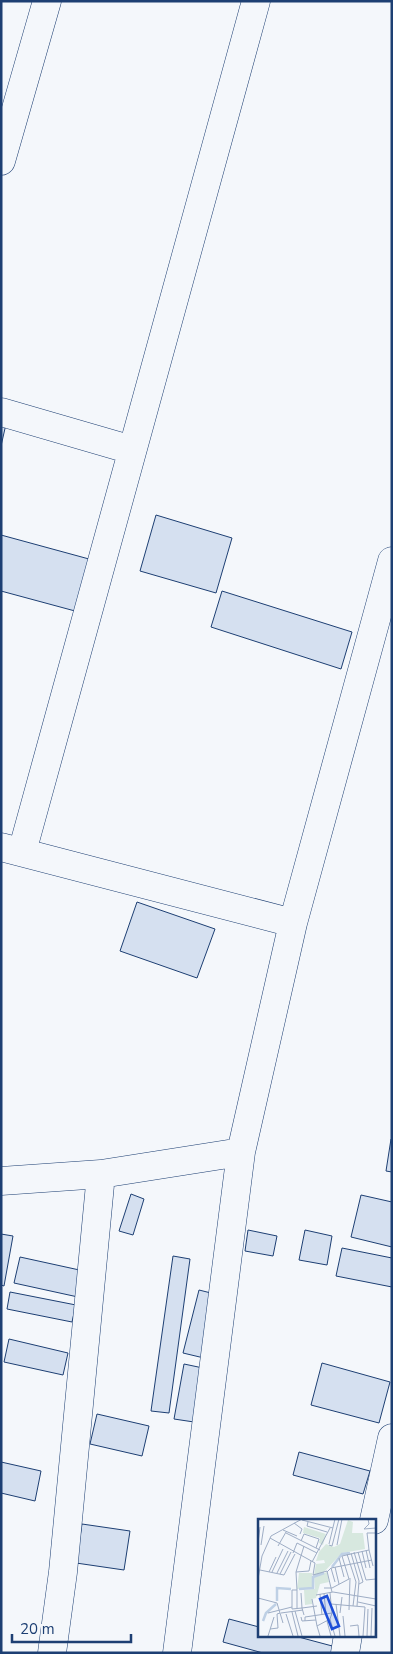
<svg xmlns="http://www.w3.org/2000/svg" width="393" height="1654" font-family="'Nunito Sans',sans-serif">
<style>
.building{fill:#d5e0f0;stroke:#1d3f73}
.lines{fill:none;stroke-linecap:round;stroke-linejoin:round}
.minor-casing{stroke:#1d3f73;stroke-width:29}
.minor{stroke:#f4f7fb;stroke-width:28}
.inset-river{fill:none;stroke:#bed0e5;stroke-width:2.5}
.inset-road{fill:none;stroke:#9eadc5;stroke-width:1}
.view{fill:#1d4ed8;fill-opacity:0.15;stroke:#1d4ed8;stroke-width:2.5}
.inset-edge{fill:none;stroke:#1d3f73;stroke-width:2.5}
</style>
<rect width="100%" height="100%" fill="#f4f7fb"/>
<!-- building -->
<path class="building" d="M 1,423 L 6,424 L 1,446 Z
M 156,515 L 232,538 L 216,593 L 140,571 Z
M 1,535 L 89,559 L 75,611 L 1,591 Z
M 222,591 L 352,632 L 341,669 L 211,627 Z
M 137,902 L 215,929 L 197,978 L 120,951 Z
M 391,1139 L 392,1139 L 392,1172 L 386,1171 Z
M 131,1194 L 144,1199 L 133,1235 L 119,1231 Z
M 361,1195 L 392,1202 L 392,1247 L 351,1237 Z
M 248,1230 L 277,1236 L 273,1256 L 245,1251 Z
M 305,1230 L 332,1236 L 327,1265 L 299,1260 Z
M 1,1234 L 13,1236 L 4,1286 L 1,1285 Z
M 342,1248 L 392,1258 L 392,1287 L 336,1276 Z
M 173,1256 L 190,1259 L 169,1413 L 151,1411 Z
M 20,1257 L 84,1271 L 78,1297 L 14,1283 Z
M 199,1290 L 219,1295 L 204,1358 L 183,1353 Z
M 10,1292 L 76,1305 L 72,1322 L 7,1309 Z
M 9,1339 L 68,1353 L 63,1375 L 4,1362 Z
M 322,1363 L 390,1382 L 379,1423 L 311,1405 Z
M 184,1364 L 203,1368 L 194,1422 L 174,1419 Z
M 97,1414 L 149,1426 L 142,1456 L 90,1444 Z
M 299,1452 L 370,1471 L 363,1494 L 293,1475 Z
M 1,1462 L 41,1471 L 35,1501 L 1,1493 Z
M 82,1524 L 130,1531 L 124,1570 L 76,1563 Z
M 229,1619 L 259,1627 L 259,1635 L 291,1635 L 336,1647 L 335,1653 L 263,1653 L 223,1642 Z"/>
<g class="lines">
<!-- minor casing -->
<g class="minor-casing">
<path id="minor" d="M 1,161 L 47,1
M 1,412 L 132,450
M 1,847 L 293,923 L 241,1152 L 101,1174
M 22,852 L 256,1
M 293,923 L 392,561
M 1,1181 L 101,1174 L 63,1572 L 52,1653
M 374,1520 L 392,1438
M 177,1653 L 241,1152
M 345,1653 L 348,1635"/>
</g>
<!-- minor -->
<use href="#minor" class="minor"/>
</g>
<!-- overview -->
<g transform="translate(258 1519)">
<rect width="118" height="118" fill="#f4f7fb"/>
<path d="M 90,1 L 95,3 L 94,14 L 105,14 L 107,30 L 84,34 L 65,54 L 56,56 L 58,45 L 67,44 L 66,41 L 58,42 L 61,33 L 68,25 L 76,28 L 82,25 ZM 46,8 L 68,15 L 65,26 L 61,24 L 62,19 L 45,14 ZM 69,53 L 71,63 L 62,65 L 58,79 L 54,80 L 54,85 L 47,86 L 46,71 L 57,70 L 56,58 ZM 41,54 L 54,54 L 55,69 L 39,70 Z" fill="#d7e8df"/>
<path class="inset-river" d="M 74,48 L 84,35 L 92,34M 41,70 L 55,69 L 55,58 L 66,54M 19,82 L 19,69 L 33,70M 5,102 L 8,94 L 18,85"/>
<path class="inset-road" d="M 110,0 L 111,5 L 106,10 L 118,9M 44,1 L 75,9M 50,3 L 49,7 L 69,13M 36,4 L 44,10 L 42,15M 25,11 L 39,17M 28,14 L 62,31M 12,19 L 57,44 L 55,56 L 69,52 L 74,73M 43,22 L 46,15 L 61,20 L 58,29M 0,24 L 2,8M 71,25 L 77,0M 3,26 L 6,7M 71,26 L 74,27 L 81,0M 79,26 L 84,0M 20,27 L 28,13M 108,31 L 112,49M 111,31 L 115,47M 104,32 L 108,49M 96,33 L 105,63 L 101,65M 100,33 L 108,61 L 118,60M 35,34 L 39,24 L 59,34M 93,34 L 101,62 L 99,87M 89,35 L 98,63 L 95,87M 81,39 L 86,58M 54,43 L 72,9M 77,48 L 81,65M 73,49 L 114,41M 2,51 L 26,56 L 37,35M 11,53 L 18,38M 14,53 L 25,30M 38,53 L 51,52 L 53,42M 69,53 L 73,49 L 77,63M 19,54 L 30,32M 22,55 L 33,33M 0,60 L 4,37 L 13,17 L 44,0M 91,60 L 84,37 L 111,31 L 109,14 L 118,14M 66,69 L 74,69 L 91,60M 39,71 L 38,53 L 46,27M 43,74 L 44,89M 72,74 L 74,94M 62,75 L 64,96M 66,75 L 68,95M 58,76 L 75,73 L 118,80M 0,79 L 19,84 L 25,104M 54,80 L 59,107M 100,83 L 118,87M 73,85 L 107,88 L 105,117M 78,85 L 82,117M 39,89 L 39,71 L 34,71 L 34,90 L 44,89M 91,91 L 92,59M 37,92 L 44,117M 34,93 L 40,117M 10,94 L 34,88M 23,94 L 45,91M 82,94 L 84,78M 28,95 L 35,117M 46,96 L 44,89 L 59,87M 85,97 L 87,117M 43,98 L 44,102 L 58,101M 47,102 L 47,98 L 74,94 L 72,100M 69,102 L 73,117M 92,107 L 100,106 L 101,117M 12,110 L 20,109 L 19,95 L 22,94M 10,117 L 16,98M 62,117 L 59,107 L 72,100 L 77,117M 109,117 L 110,90M 113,117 L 114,89M 117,117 L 118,91"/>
<path class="view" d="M 69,77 L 81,107 L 74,110 L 62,80 Z"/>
<rect width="118" height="118" class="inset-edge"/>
</g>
<!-- border -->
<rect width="393" height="1654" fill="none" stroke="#1d3f73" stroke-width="5"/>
<!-- scale -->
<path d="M12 1634v8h119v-8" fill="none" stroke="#1d3f73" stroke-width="2.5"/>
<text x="20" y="1634" font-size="15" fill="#1d3f73" stroke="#f4f7fb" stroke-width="4" paint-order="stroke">20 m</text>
</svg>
